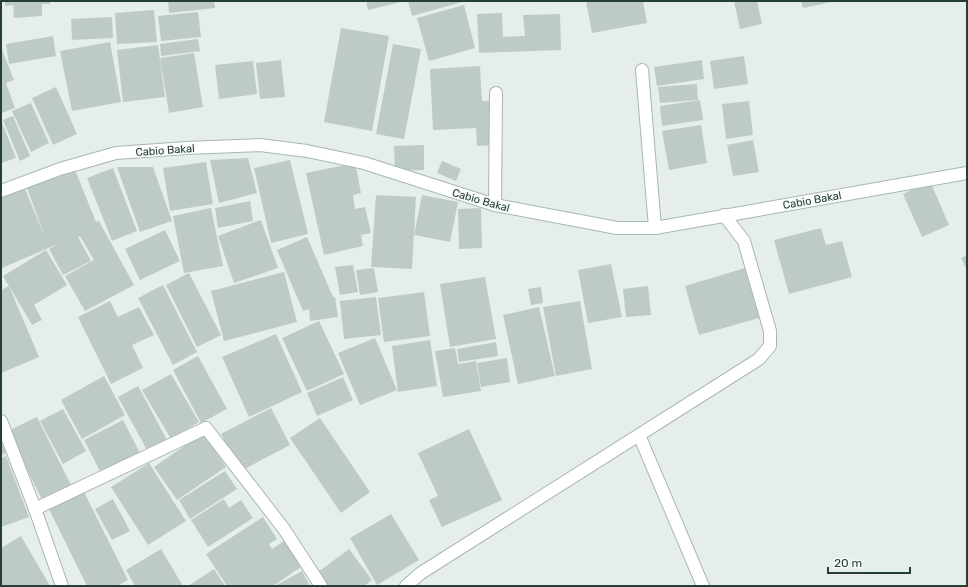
<svg xmlns="http://www.w3.org/2000/svg" width="968" height="587" font-family="Rubik,sans-serif">
<style>
.building{fill:#becbc5}
.lines{fill:none;stroke-linecap:round;stroke-linejoin:round}
.lane-casing{stroke:#a9b6af;stroke-width:14}
.street-casing{stroke:#a9b6af;stroke-width:14}
.secondary-casing{stroke:#a5b9b0;stroke-width:14}
.lane{stroke:#fff;stroke-width:12}
.street{stroke:#fff;stroke-width:12}
.secondary{stroke:#fff;stroke-width:12}
.labels{text-anchor:middle;stroke-width:3;stroke-linejoin:round;paint-order:stroke}
.street-label{font-size:11px;fill:#263f35;stroke:#f7faf8}
</style>
<rect width="100%" height="100%" fill="#e6eee9"/>
<!-- building -->
<path class="building" d="M 5,1 L 50,1 L 50,4 L 42,4 L 42,16 L 14,18 L 13,5 L 5,6 Z
M 168,1 L 214,1 L 215,8 L 169,13 Z
M 366,1 L 401,1 L 401,2 L 368,10 Z
M 408,1 L 462,1 L 462,2 L 412,16 Z
M 586,1 L 643,1 L 647,23 L 592,33 Z
M 734,1 L 757,1 L 762,24 L 740,29 Z
M 801,1 L 832,1 L 832,2 L 803,8 Z
M 464,5 L 475,48 L 429,61 L 417,18 Z
M 154,10 L 157,42 L 117,44 L 115,13 Z
M 198,12 L 201,37 L 161,41 L 158,16 Z
M 502,13 L 503,37 L 525,36 L 523,15 L 560,14 L 561,50 L 479,53 L 477,14 Z
M 112,17 L 113,38 L 72,40 L 71,19 Z
M 341,28 L 389,36 L 372,131 L 324,122 Z
M 53,36 L 56,56 L 9,64 L 6,44 Z
M 198,39 L 200,51 L 161,56 L 160,44 Z
M 110,42 L 121,102 L 72,111 L 60,51 Z
M 393,44 L 421,49 L 404,139 L 376,134 Z
M 158,45 L 165,97 L 123,102 L 117,50 Z
M 1,50 L 2,50 L 14,80 L 6,83 L 15,108 L 2,113 L 1,110 Z
M 194,53 L 203,107 L 169,113 L 160,58 Z
M 744,56 L 748,84 L 714,89 L 710,61 Z
M 281,60 L 285,97 L 260,99 L 256,63 Z
M 702,60 L 704,79 L 657,86 L 654,67 Z
M 253,61 L 257,94 L 219,99 L 215,65 Z
M 480,66 L 482,101 L 491,101 L 493,145 L 477,146 L 476,128 L 433,130 L 430,69 Z
M 697,84 L 698,100 L 660,103 L 658,87 Z
M 56,87 L 77,134 L 53,145 L 32,98 Z
M 700,100 L 703,120 L 662,126 L 660,106 Z
M 749,101 L 753,135 L 726,139 L 722,104 Z
M 31,103 L 49,143 L 31,152 L 12,111 Z
M 13,116 L 30,156 L 20,161 L 3,120 Z
M 1,120 L 16,158 L 1,163 Z
M 701,125 L 707,163 L 669,170 L 662,131 Z
M 753,140 L 759,172 L 733,176 L 727,145 Z
M 424,145 L 424,170 L 395,171 L 394,146 Z
M 248,158 L 257,193 L 219,203 L 210,160 Z
M 290,160 L 308,234 L 271,243 L 254,168 Z
M 442,161 L 461,169 L 456,181 L 437,173 Z
M 206,162 L 213,204 L 170,211 L 163,168 Z
M 355,163 L 361,193 L 353,195 L 355,209 L 365,207 L 371,233 L 361,235 L 363,246 L 324,255 L 306,173 Z
M 117,167 L 153,167 L 172,221 L 140,232 Z
M 113,168 L 137,231 L 112,241 L 87,178 Z
M 75,170 L 96,222 L 99,221 L 134,285 L 85,311 L 65,276 L 94,260 L 80,236 L 78,237 L 91,261 L 63,275 L 49,249 L 58,244 L 2,268 L 1,266 L 1,197 L 25,189 L 45,237 L 27,188 Z
M 930,181 L 949,225 L 922,237 L 903,194 Z
M 376,195 L 416,197 L 412,269 L 371,267 Z
M 422,195 L 458,202 L 450,242 L 414,235 Z
M 250,201 L 253,221 L 218,228 L 215,208 Z
M 211,208 L 223,266 L 184,273 L 173,216 Z
M 481,208 L 482,248 L 459,249 L 458,209 Z
M 261,220 L 278,268 L 234,283 L 218,236 Z
M 821,228 L 826,245 L 842,241 L 852,277 L 789,294 L 774,240 Z
M 165,230 L 180,261 L 140,280 L 125,249 Z
M 307,237 L 333,297 L 335,297 L 338,317 L 310,321 L 309,309 L 303,311 L 277,250 Z
M 46,250 L 67,285 L 34,305 L 42,320 L 32,325 L 3,276 Z
M 967,255 L 967,270 L 961,258 Z
M 611,264 L 622,317 L 588,323 L 578,270 Z
M 353,265 L 358,292 L 340,295 L 335,267 Z
M 374,268 L 378,292 L 360,295 L 356,270 Z
M 745,268 L 759,318 L 699,335 L 685,286 Z
M 284,272 L 297,322 L 224,341 L 211,291 Z
M 189,273 L 221,335 L 197,347 L 166,285 Z
M 485,277 L 496,339 L 450,347 L 440,284 Z
M 163,285 L 197,352 L 173,365 L 138,298 Z
M 9,286 L 39,357 L 1,373 L 1,290 Z
M 648,286 L 651,315 L 626,317 L 623,289 Z
M 541,287 L 543,303 L 531,305 L 528,289 Z
M 424,292 L 430,336 L 384,342 L 378,298 Z
M 376,297 L 381,335 L 344,339 L 340,301 Z
M 110,301 L 118,317 L 139,307 L 154,335 L 132,345 L 143,368 L 111,384 L 78,317 Z
M 580,301 L 592,369 L 556,376 L 543,307 Z
M 539,307 L 555,376 L 518,384 L 503,315 Z
M 319,321 L 344,374 L 307,391 L 282,338 Z
M 276,334 L 302,392 L 249,417 L 222,357 Z
M 375,338 L 397,390 L 360,405 L 338,353 Z
M 430,340 L 437,386 L 398,392 L 392,346 Z
M 496,342 L 498,356 L 459,362 L 457,349 Z
M 455,348 L 458,364 L 476,361 L 481,391 L 443,397 L 435,351 Z
M 198,356 L 227,409 L 201,423 L 173,370 Z
M 507,358 L 510,382 L 481,387 L 477,363 Z
M 171,374 L 199,422 L 171,439 L 142,390 Z
M 104,376 L 125,415 L 82,439 L 61,400 Z
M 343,377 L 353,400 L 317,416 L 307,393 Z
M 138,386 L 167,440 L 147,450 L 118,397 Z
M 271,408 L 290,445 L 241,471 L 221,434 Z
M 63,409 L 86,451 L 63,464 L 40,421 Z
M 37,417 L 71,485 L 42,500 L 8,431 Z
M 320,418 L 370,492 L 341,513 L 290,438 Z
M 123,420 L 141,455 L 102,475 L 84,440 Z
M 469,429 L 502,500 L 442,527 L 429,500 L 438,496 L 418,453 Z
M 203,433 L 226,467 L 177,500 L 154,467 Z
M 1,441 L 6,453 L 1,455 Z
M 6,456 L 29,517 L 1,527 L 1,458 Z
M 149,463 L 186,521 L 148,545 L 111,487 Z
M 225,471 L 237,489 L 190,519 L 179,500 Z
M 84,492 L 128,580 L 117,586 L 87,586 L 49,509 Z
M 113,499 L 130,531 L 112,540 L 95,509 Z
M 224,499 L 229,508 L 241,500 L 253,518 L 208,547 L 191,520 Z
M 391,514 L 419,560 L 377,585 L 350,538 Z
M 263,517 L 277,539 L 269,544 L 272,549 L 284,541 L 301,567 L 273,586 L 227,586 L 206,554 Z
M 21,536 L 50,586 L 1,586 L 1,548 Z
M 161,549 L 183,586 L 135,586 L 126,570 Z
M 349,549 L 372,580 L 364,586 L 328,586 L 318,572 Z
M 214,569 L 225,586 L 188,586 Z
M 302,571 L 310,586 L 275,586 Z"/>
<g class="lines">
<!-- lane casing -->
<g class="lane-casing">
<path id="lane" d="M 642,70 L 655,228
M 495,205 L 496,93
M 639,435 L 703,586
M 35,509 L 206,428 L 284,529 L 321,586"/>
</g>
<!-- street casing -->
<g class="street-casing">
<path id="street" d="M 1,421 L 35,509 L 62,586
M 406,586 L 421,573 L 759,359 L 770,346 L 770,331 L 744,241 L 724,215"/>
</g>
<!-- secondary casing -->
<g class="secondary-casing">
<path id="secondary" d="M 1,191 L 60,169 L 116,153 L 186,148 L 260,145 L 307,151 L 364,163 L 495,205 L 617,228 L 655,228 L 967,173"/>
</g>
<!-- lane -->
<use href="#lane" class="lane"/>
<!-- street -->
<use href="#street" class="street"/>
<!-- secondary -->
<use href="#secondary" class="secondary"/>
</g>
<g class="labels">
<!-- street labels -->
<g class="street-label">
<text transform="translate(165 150) rotate(-4)" y="4">Cabio Bakal</text>
<text transform="translate(481 200) rotate(16)" y="4">Cabio Bakal</text>
<text transform="translate(812 200) rotate(-10)" y="4">Cabio Bakal</text>
</g>
</g>
<!-- border -->
<rect width="968" height="587" fill="none" stroke="#263f35" stroke-width="4"/>
<!-- scale -->
<path d="M828 567v6h82v-6" fill="none" stroke="#263f35" stroke-width="2"/>
<text x="834" y="567" font-size="12" fill="#263f35" stroke="#f7faf8" stroke-width="3" paint-order="stroke">20 m</text>
</svg>
